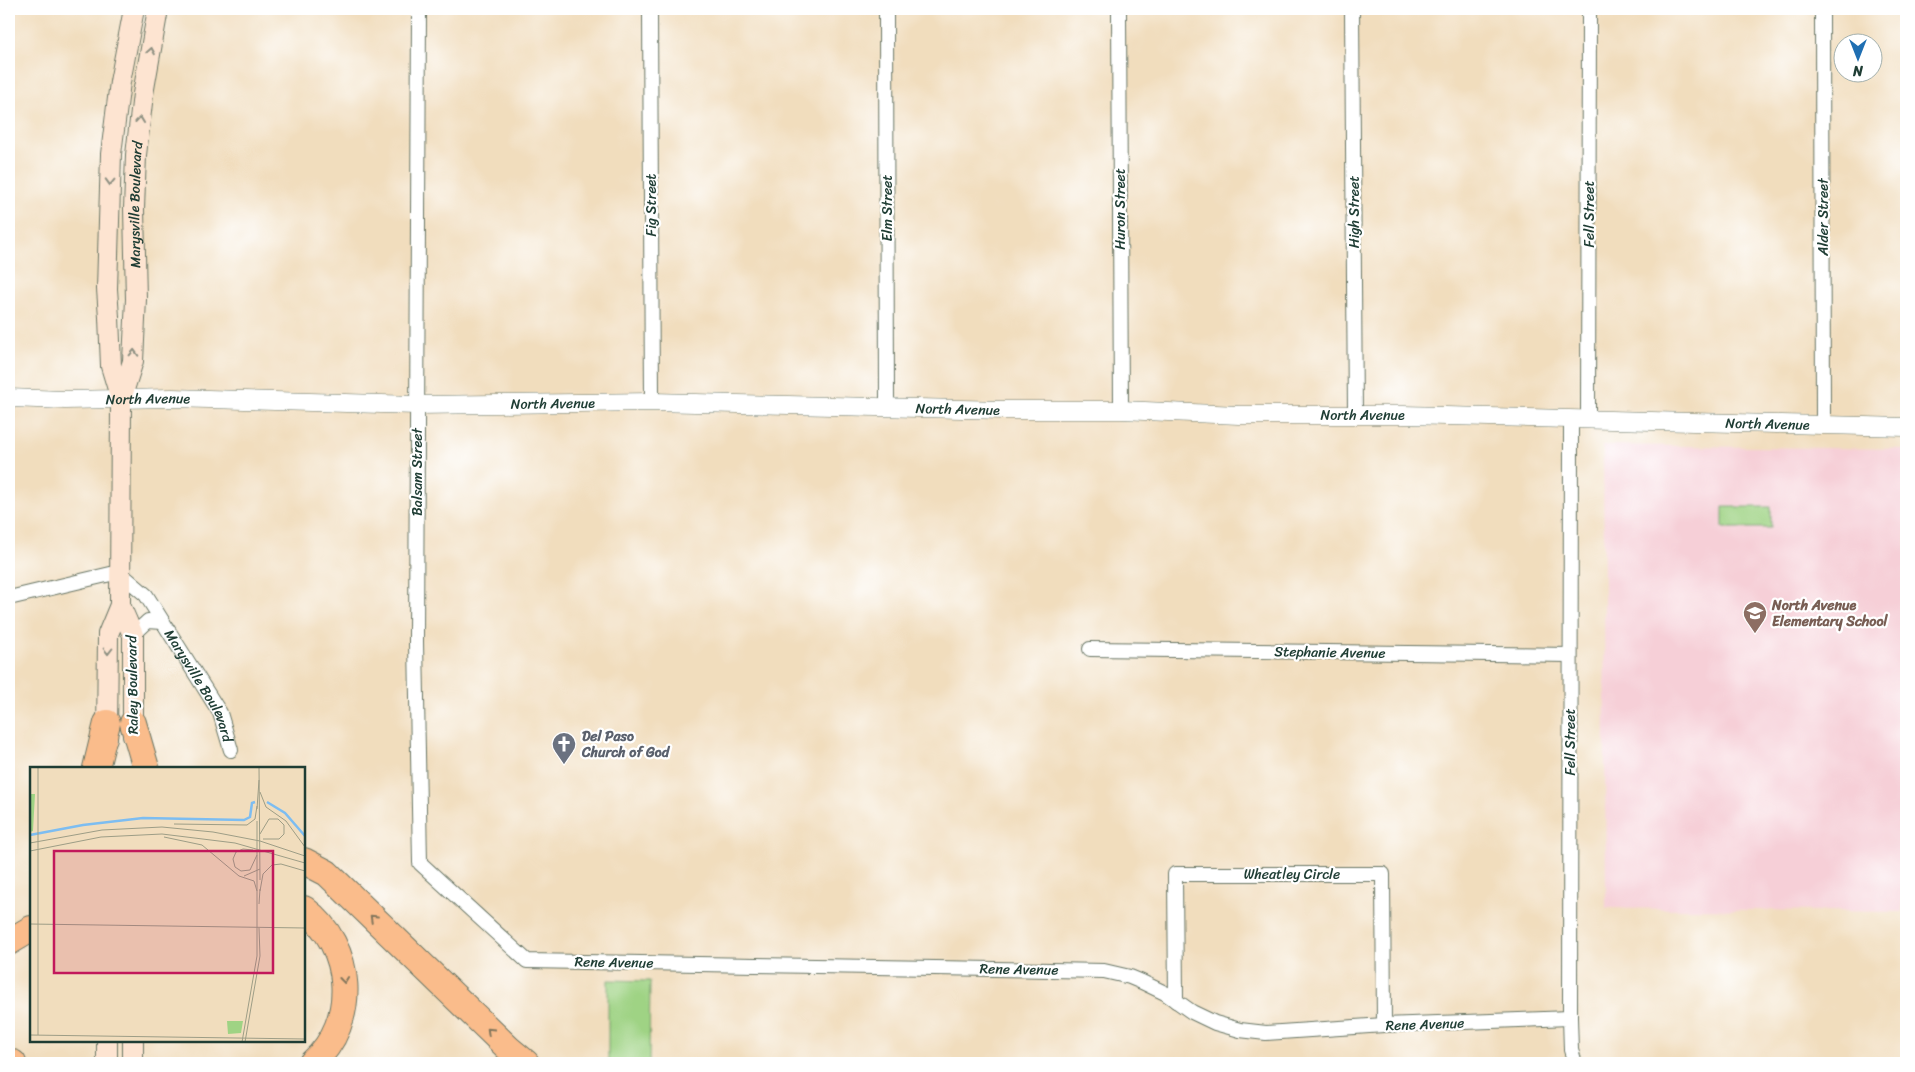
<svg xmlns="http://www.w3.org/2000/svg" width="1915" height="1072" font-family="Sriracha,sans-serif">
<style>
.built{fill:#f6cfd7}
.green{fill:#9fd384;stroke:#5f885c}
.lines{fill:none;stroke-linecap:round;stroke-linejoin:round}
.minor-casing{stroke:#687564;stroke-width:16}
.tertiary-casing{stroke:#687564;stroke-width:19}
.secondary-casing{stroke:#687564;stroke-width:22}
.motorway-casing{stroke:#687564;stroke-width:28}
.minor{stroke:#fff;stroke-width:14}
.tertiary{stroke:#fff;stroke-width:18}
.secondary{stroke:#fde4d1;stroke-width:20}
.motorway{stroke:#fabc8b;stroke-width:26}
.oneway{stroke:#8e9082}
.oneway2{stroke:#82765b}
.labels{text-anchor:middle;stroke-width:4.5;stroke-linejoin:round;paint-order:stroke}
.street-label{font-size:14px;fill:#1f3d34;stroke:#fff}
.education-label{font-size:14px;font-weight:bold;fill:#785e54;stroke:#fff;text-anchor:start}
.worship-label{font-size:14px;font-weight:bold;fill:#5b616d;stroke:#fff;text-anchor:start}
.inset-river{fill:none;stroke:#7dbdf1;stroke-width:2.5}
.inset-road{fill:none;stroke:#9d9d86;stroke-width:1}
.view{fill:#c2185b;fill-opacity:0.15;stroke:#c2185b;stroke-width:2.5}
.inset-edge{fill:none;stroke:#1f3d34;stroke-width:2.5}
</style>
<rect width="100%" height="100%" fill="#fff"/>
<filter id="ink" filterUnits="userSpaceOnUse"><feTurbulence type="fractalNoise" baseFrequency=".02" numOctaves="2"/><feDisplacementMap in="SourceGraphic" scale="10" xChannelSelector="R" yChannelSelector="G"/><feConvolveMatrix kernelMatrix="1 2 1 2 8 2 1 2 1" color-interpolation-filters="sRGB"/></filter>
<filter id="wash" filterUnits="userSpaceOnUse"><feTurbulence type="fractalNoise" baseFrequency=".0096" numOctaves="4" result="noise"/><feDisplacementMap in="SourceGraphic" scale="20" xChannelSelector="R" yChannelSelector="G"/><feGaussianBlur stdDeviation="1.12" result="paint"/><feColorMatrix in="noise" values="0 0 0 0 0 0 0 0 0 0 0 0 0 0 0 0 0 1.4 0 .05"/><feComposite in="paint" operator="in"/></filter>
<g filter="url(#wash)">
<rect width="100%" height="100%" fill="#f1ddbd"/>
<!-- built -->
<path class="built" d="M 1603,445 L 1906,449 L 1906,823 L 1903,823 L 1902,912 L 1606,908 Z"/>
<!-- green -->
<path class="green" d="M 1723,507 L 1771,507 L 1771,528 L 1723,528 Z
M 608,980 L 650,981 L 649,1063 L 616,1063 L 608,1061 Z"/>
</g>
<g filter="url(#ink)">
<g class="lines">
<!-- minor casing -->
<g class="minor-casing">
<g id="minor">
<path d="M 419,9 L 416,642 L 420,863 L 527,961 L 1104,971 L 1130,977 L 1142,982 L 1165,993 L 1192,1012 L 1215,1023 L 1240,1030 L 1266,1033 L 1384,1025 L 1570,1018"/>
<path d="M 650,9 L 652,402"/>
<path d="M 886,9 L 887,407"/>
<path d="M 1119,9 L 1121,410"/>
<path d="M 1352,9 L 1355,415"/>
<path d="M 1822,9 L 1823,426"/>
<path d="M 1571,419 L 1570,1018 L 1571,1050 L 1575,1063"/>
<path d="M 1588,420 L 1589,9"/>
<path id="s1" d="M 9,598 L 119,572 L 146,595 L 220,713 L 231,750"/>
<path d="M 133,635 L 148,621 L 163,622"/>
<path d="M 1090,649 L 1570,655"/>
<path d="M 1176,1001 L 1175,874 L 1383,874 L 1384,1025"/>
</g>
</g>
<!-- tertiary casing -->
<g class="tertiary-casing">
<g id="tertiary">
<path id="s2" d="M 9,398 L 65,400 L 172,398 L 417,405 L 652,402 L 1005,410 L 1121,410 L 1239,415 L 1403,415 L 1906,427"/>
</g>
</g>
<!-- secondary casing -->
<g class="secondary-casing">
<g id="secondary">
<path d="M 121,399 L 111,366 L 109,317 L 107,289 L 111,154 L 120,82 L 134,9"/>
<path id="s3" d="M 133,736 L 133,635 L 120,605 L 121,399 L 133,361 L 136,299 L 134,209 L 136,155 L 143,94 L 158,9"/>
<path d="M 107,738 L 108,634 L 120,605"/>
<path d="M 107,1041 L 107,1063"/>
<path d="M 133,1041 L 133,1063"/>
</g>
</g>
<!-- motorway casing -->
<g class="motorway-casing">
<path id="motorway" d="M 133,723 L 146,768
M 96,768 L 107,723
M 304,861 L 327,873 L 509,1049 L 526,1063
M 304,909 C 354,946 359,1022 312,1063
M 9,942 L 31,929
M 9,1062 L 13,1063"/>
</g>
<!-- minor -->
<use href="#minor" class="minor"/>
<!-- tertiary -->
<use href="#tertiary" class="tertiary"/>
<!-- secondary -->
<use href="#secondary" class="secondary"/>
<!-- motorway -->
<use href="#motorway" class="motorway"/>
</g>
<!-- one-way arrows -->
<defs><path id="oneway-chevron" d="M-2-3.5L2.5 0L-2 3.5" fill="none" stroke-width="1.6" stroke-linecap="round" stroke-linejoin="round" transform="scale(1.25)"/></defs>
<g class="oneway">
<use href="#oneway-chevron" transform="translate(151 51) rotate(-80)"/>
<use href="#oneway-chevron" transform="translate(140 120) rotate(-84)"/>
<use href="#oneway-chevron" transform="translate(110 182) rotate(92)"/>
<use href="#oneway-chevron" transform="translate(134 353) rotate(-88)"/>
<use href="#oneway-chevron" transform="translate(108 651) rotate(90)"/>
</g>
<g class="oneway2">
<use href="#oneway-chevron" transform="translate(373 918) rotate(-136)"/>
<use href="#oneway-chevron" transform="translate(344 980) rotate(84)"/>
<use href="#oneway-chevron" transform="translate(490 1031) rotate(-136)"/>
</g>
</g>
<!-- icons -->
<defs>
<g id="school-pin" transform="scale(1.25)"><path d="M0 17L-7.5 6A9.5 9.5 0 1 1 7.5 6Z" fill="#8d6e63" stroke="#fff"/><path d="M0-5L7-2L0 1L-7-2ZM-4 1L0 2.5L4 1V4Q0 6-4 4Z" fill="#fff"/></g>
<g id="church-pin" transform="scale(1.25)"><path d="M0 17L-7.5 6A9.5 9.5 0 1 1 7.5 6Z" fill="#6b7280" stroke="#fff"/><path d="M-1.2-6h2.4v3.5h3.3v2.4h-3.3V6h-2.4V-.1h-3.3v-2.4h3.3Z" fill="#fff"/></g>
</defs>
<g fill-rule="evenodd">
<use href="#school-pin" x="1755" y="613"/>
<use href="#church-pin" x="564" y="744"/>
</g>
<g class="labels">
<!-- street labels -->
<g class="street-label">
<text dy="5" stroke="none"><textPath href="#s3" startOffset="536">Marysville Boulevard</textPath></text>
<text transform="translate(651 205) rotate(-90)" y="5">Fig Street</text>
<text transform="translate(887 208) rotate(-90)" y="5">Elm Street</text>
<text transform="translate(1120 209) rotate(-90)" y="5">Huron Street</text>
<text transform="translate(1354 212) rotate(-90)" y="5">High Street</text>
<text transform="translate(1589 214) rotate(-90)" y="5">Fell Street</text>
<text transform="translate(1823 217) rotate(-90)" y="5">Alder Street</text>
<text dy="5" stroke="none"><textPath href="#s2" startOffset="139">North Avenue</textPath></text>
<text dy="5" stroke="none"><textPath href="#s2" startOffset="544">North Avenue</textPath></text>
<text dy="5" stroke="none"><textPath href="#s2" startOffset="949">North Avenue</textPath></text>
<text dy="5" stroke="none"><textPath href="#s2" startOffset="1354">North Avenue</textPath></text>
<text dy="5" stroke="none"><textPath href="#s2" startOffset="1759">North Avenue</textPath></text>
<text transform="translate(417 472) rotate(-90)" y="5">Balsam Street</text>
<text transform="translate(1330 652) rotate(1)" y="5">Stephanie Avenue</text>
<text transform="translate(132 685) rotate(-91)" y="5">Raley Boulevard</text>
<text dy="5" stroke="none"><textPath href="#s1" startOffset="254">Marysville Boulevard</textPath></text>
<text transform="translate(1570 742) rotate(-90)" y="5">Fell Street</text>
<text x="1292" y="879">Wheatley Circle</text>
<text transform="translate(614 962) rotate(1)" y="5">Rene Avenue</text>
<text transform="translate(1019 969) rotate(1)" y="5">Rene Avenue</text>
<text transform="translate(1425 1024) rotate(-2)" y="5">Rene Avenue</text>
</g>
<!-- education labels -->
<g class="education-label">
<text x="1772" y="610">North Avenue<tspan x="1772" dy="16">Elementary School</tspan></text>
</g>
<!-- worship labels -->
<g class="worship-label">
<text x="582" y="741">Del Paso<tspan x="582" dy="16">Church of God</tspan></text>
</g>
</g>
<!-- overview -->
<g transform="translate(30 767)">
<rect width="275" height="275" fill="#f1ddbd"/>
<path d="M 0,27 L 5,27 L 3,64 L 0,65 ZM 197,254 L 213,254 L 211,266 L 198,267 Z" fill="#9fd384"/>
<path class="inset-river" d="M 237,35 L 255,46 L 275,69M 0,68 L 53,58 L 113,51 L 214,53 L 220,50 L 222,36 L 225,35"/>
<path class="inset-road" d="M 8,0 L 8,268M 229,0 L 230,113M 230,25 L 236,40 L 256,54 L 275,80M 227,42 L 229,13M 144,57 L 217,58 L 225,52 L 227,39M 230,67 L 239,52 L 248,52 L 254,58 L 254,67 L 249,72 L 233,72M 134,70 L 172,78 L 209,109 L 224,114 L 227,124M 0,76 L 72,63 L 132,60 L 183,65 L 230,74 L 275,89M 223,83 L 213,82 L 206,85 L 203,92 L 205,100 L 211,104 L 220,103 L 227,88M 0,84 L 71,70 L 132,67 L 205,76 L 275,96M 214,109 L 230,102M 230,124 L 233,107 L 242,98 L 251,97 L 275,104M 229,137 L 230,122M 0,157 L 275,161M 0,268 L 275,272M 212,275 L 227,189 L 227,54M 215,275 L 230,189 L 229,161"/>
<path class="view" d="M 24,84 L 243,84 L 243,206 L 24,206 Z"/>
<rect width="275" height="275" class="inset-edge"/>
</g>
<!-- margin -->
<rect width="1915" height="1072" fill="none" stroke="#fff" stroke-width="30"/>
<!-- north arrow -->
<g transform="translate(1858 58) rotate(180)"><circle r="24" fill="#ffffff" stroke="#a5b1ae"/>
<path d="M0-4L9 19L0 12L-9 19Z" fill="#1f6fb2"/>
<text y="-8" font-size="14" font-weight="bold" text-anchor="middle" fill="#1f3d34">N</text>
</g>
</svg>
